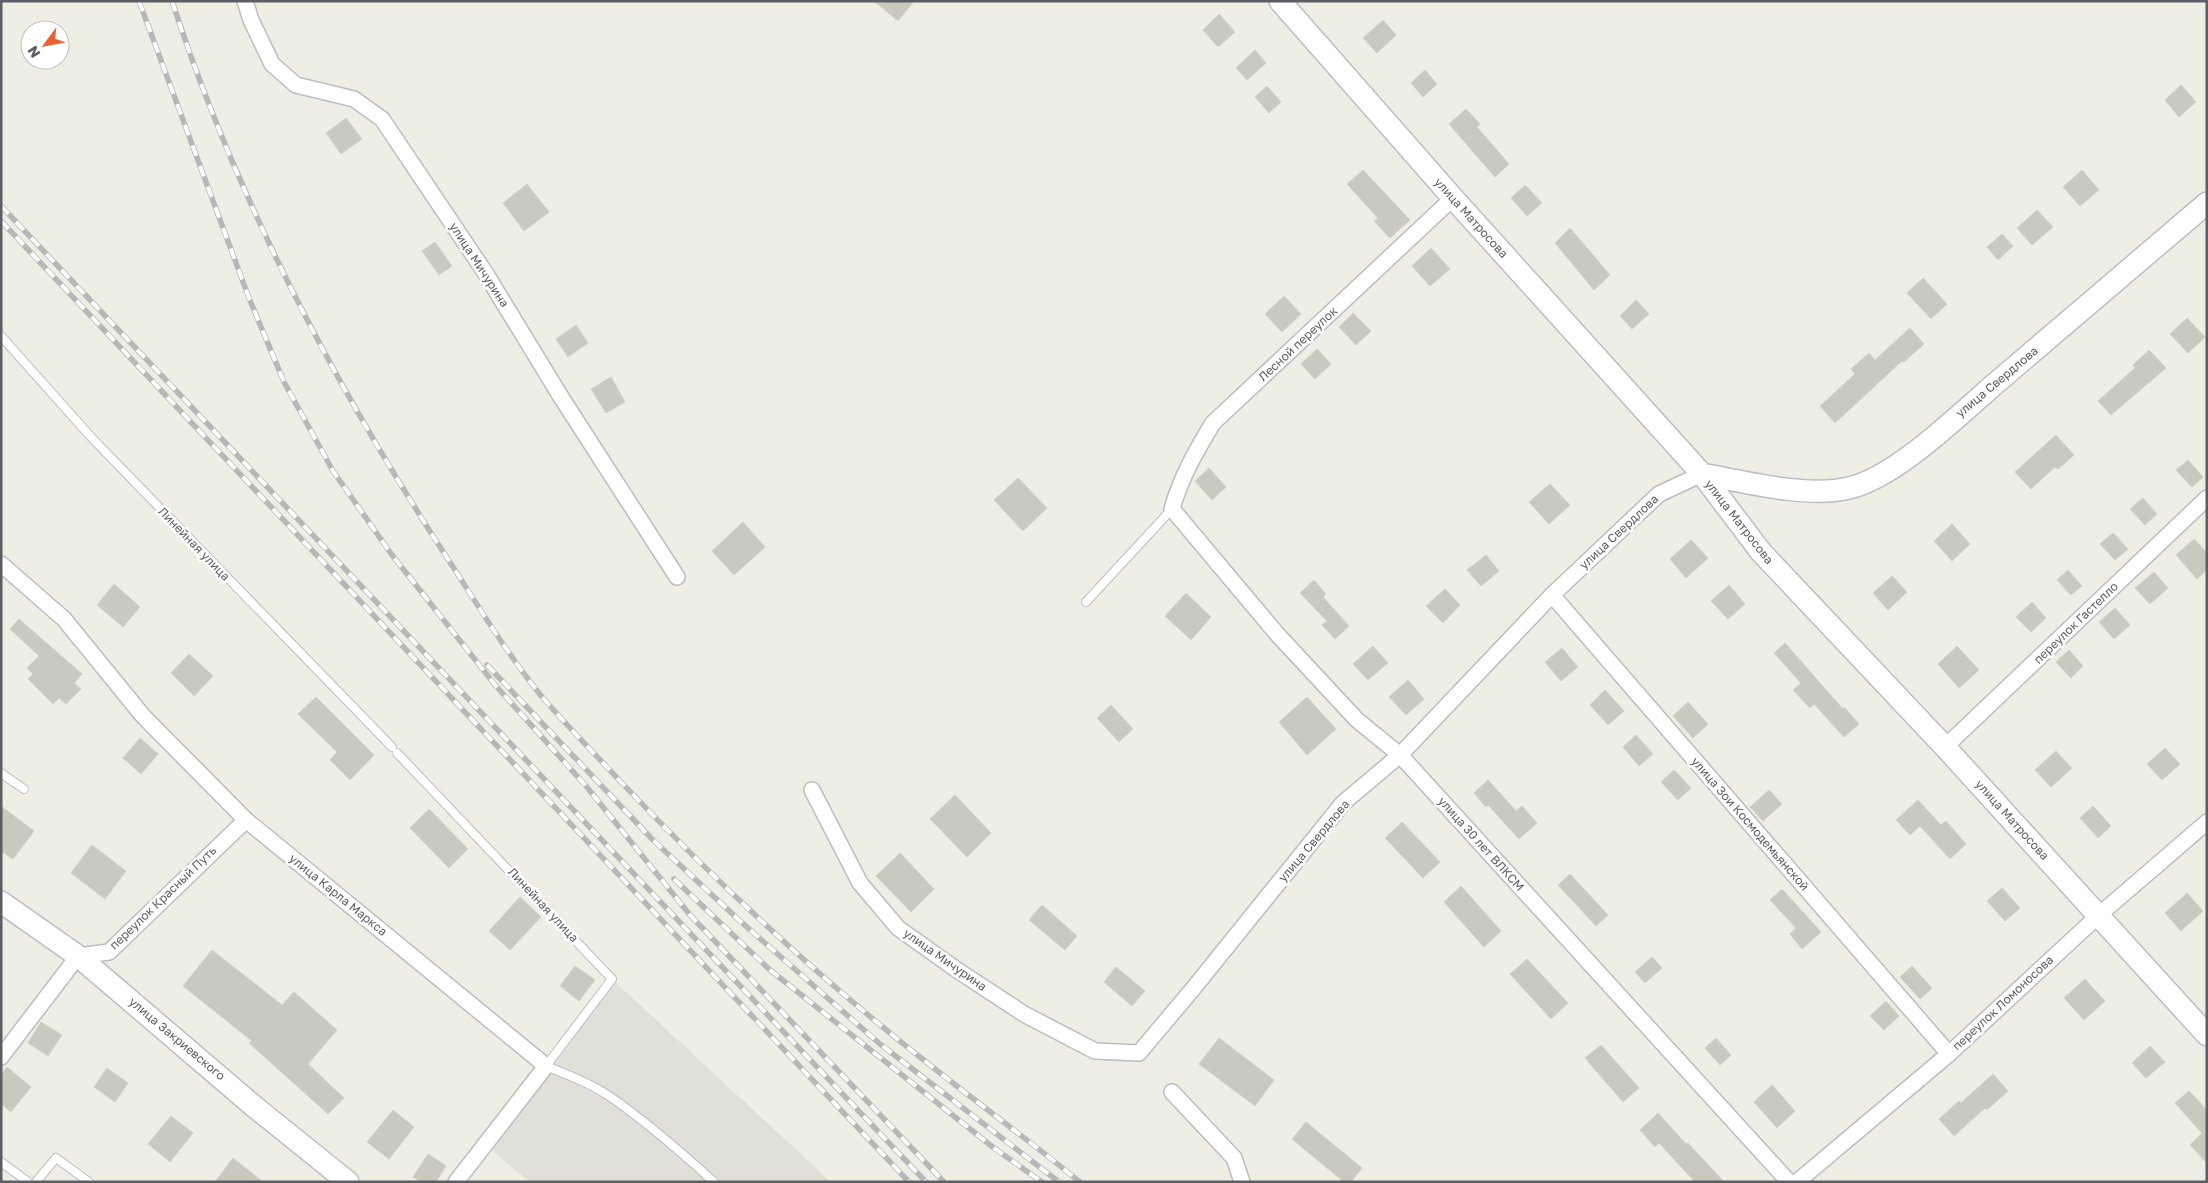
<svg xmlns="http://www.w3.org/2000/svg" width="2208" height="1183" font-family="'Golos Text',sans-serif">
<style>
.industrial{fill:#e0e0d9}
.building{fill:#c9c9c0;stroke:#d3d1c2}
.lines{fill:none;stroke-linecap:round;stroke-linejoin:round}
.lane-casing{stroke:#bcbdc3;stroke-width:10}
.street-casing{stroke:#bcbdc3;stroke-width:18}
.secondary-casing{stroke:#bdbec5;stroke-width:24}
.lane{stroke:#fff;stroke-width:8}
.street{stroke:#fff;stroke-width:15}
.secondary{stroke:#fff;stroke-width:21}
.rail-casing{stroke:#b7b7b8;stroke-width:5.5}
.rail{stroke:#fff;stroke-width:4;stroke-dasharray:11;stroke-linecap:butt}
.labels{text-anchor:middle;stroke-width:5;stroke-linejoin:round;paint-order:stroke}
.street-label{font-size:12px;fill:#5c5e65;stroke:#fff}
</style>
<rect width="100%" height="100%" fill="#efeee4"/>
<!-- industrial -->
<path class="industrial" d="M 612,979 L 831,1182 L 530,1182 L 485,1145 Z"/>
<!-- building -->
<path class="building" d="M 874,1 L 914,1 L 898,21 Z
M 1219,14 L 1235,32 L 1218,47 L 1203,30 Z
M 1383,20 L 1396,35 L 1377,53 L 1363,38 Z
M 1255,50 L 1266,63 L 1247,80 L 1236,68 Z
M 1425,70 L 1437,84 L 1423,97 L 1411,83 Z
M 2181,85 L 2196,102 L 2179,117 L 2165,100 Z
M 1267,86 L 1281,102 L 1269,113 L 1255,97 Z
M 1466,109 L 1480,124 L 1477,127 L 1509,164 L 1495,177 L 1449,124 Z
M 346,118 L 362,139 L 341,154 L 326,133 Z
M 1363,170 L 1410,220 L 1390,238 L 1374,221 L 1378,218 L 1347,184 Z
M 2082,170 L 2099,190 L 2080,206 L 2063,187 Z
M 527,184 L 549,212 L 524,231 L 503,203 Z
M 1525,185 L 1542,203 L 1527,216 L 1511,198 Z
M 2037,210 L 2053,227 L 2032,245 L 2017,228 Z
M 1570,228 L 1610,275 L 1594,290 L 1555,243 Z
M 2002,234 L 2013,246 L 1998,260 L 1987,247 Z
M 435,242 L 452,266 L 439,275 L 422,251 Z
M 1431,248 L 1450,269 L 1430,286 L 1412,266 Z
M 1923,278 L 1947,304 L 1931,319 L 1907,293 Z
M 1284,296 L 1301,314 L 1282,332 L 1265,314 Z
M 1636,300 L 1649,314 L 1632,329 L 1620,316 Z
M 1353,313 L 1371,331 L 1356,345 L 1339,327 Z
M 2187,318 L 2205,337 L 2188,353 L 2170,334 Z
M 576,325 L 588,343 L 568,357 L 556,339 Z
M 1910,328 L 1924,344 L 1904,362 L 1902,361 L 1835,423 L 1820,406 L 1855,374 L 1851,369 L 1869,353 L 1875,360 Z
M 1317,349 L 1331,364 L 1315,379 L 1301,364 Z
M 2149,350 L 2166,368 L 2111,415 L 2098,401 L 2135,368 L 2133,365 Z
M 611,377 L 625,402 L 606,413 L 591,389 Z
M 2056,435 L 2074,455 L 2058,469 L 2055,467 L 2031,489 L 2015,472 Z
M 2188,460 L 2203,477 L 2192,487 L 2176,470 Z
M 1209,468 L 1226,487 L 1212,500 L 1195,481 Z
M 1018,478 L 1047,508 L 1023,531 L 994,500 Z
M 1550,484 L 1570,505 L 1549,524 L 1529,502 Z
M 2143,498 L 2157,514 L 2145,525 L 2130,509 Z
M 743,522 L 765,547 L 734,575 L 712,551 Z
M 1952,524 L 1970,544 L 1952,561 L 1934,541 Z
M 2113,533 L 2128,549 L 2115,560 L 2100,544 Z
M 2194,539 L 2207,553 L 2207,570 L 2197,579 L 2176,555 Z
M 1691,540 L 1708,558 L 1686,578 L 1670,559 Z
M 1486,555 L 1499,571 L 1481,586 L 1467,570 Z
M 2068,570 L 2082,586 L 2071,595 L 2057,580 Z
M 2154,572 L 2168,588 L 2150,604 L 2135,588 Z
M 1892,576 L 1907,592 L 1888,610 L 1873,593 Z
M 1314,580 L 1326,594 L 1323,597 L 1349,626 L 1335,639 L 1322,625 L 1327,621 L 1300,593 Z
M 114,584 L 140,607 L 123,627 L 97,605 Z
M 1729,585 L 1745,604 L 1728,619 L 1711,601 Z
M 1445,589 L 1460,605 L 1443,623 L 1426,606 Z
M 1186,593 L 1211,617 L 1191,640 L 1165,616 Z
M 2032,602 L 2046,618 L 2031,632 L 2016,617 Z
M 2115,608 L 2130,625 L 2114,639 L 2099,622 Z
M 19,619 L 82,674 L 74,683 L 81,689 L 66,704 L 59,698 L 53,704 L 28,679 L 33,674 L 27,668 L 39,656 L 10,629 Z
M 1785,643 L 1843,709 L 1844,707 L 1859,724 L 1844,737 L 1814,704 L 1810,708 L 1793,690 L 1801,683 L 1774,653 Z
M 1373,646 L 1388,663 L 1368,680 L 1353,664 Z
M 1957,646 L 1979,670 L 1959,688 L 1938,664 Z
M 1562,648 L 1578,667 L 1561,681 L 1545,662 Z
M 2069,650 L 2083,666 L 2071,678 L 2056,662 Z
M 189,654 L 213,676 L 194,696 L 171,673 Z
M 1408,680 L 1424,699 L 1406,715 L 1389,697 Z
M 1605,690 L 1624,711 L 1608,725 L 1590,705 Z
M 316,697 L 374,755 L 350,780 L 330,760 L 337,752 L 298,714 Z
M 1307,697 L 1336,729 L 1307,755 L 1279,722 Z
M 1688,702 L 1708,724 L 1693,738 L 1673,716 Z
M 1111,705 L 1133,729 L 1119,742 L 1097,718 Z
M 1636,735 L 1653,754 L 1639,766 L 1623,747 Z
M 140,738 L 158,754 L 141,774 L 123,758 Z
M 2165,748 L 2180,764 L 2162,780 L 2147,764 Z
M 2056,751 L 2072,768 L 2051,787 L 2035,770 Z
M 1674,770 L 1691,788 L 1678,800 L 1661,782 Z
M 1488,780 L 1516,811 L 1522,806 L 1537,823 L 1519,839 L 1488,805 L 1486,807 L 1474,793 Z
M 1769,790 L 1782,804 L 1763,821 L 1750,807 Z
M 955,795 L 991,833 L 967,857 L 930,819 Z
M 1918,800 L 1941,825 L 1946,821 L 1966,844 L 1950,859 L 1920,826 L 1910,835 L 1896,820 Z
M 1,806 L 34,831 L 13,859 L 1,851 Z
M 2093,806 L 2111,826 L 2098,838 L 2080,818 Z
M 429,809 L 468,849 L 449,868 L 410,828 Z
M 1402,822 L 1440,862 L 1423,878 L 1385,838 Z
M 92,845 L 126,871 L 105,899 L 71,873 Z
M 900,853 L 934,889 L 911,912 L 876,876 Z
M 1570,874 L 1608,915 L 1596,926 L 1558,885 Z
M 1461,886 L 1501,931 L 1484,947 L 1444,902 Z
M 2002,888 L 2020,908 L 2005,921 L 1987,901 Z
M 1782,889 L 1821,932 L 1802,949 L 1790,934 L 1796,928 L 1770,900 Z
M 2187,893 L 2203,911 L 2181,931 L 2165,913 Z
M 520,897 L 541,917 L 510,950 L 489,931 Z
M 1042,905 L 1077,936 L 1065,950 L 1029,920 Z
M 212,950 L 282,1005 L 294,992 L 337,1030 L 308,1064 L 344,1098 L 328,1114 L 249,1043 L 252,1041 L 183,986 Z
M 1652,957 L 1662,968 L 1645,983 L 1635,972 Z
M 1527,959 L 1568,1003 L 1551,1019 L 1510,974 Z
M 575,966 L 595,980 L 579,1001 L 560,986 Z
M 1912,966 L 1932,988 L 1920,999 L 1900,977 Z
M 1116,967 L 1145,991 L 1132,1006 L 1104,982 Z
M 2085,979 L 2105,1001 L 2084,1020 L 2064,998 Z
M 1886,1001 L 1899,1016 L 1884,1030 L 1870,1016 Z
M 41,1022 L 62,1035 L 48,1056 L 28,1043 Z
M 1219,1038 L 1274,1080 L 1255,1106 L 1199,1064 Z
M 1716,1038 L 1731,1055 L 1720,1065 L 1705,1048 Z
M 1601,1045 L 1639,1088 L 1623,1102 L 1585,1058 Z
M 2150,1046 L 2165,1062 L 2146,1078 L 2132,1063 Z
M 7,1067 L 31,1087 L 11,1112 L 1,1104 L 1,1075 Z
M 107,1068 L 128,1083 L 115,1102 L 94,1087 Z
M 1993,1074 L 2008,1091 L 1987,1110 L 1985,1108 L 1954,1136 L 1939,1119 L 1959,1101 L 1961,1103 Z
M 1772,1085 L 1795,1111 L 1777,1128 L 1754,1102 Z
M 2189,1091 L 2207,1110 L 2207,1163 L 2190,1145 L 2202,1133 L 2175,1103 Z
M 393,1110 L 414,1127 L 389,1159 L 367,1142 Z
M 1658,1113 L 1686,1144 L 1688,1143 L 1724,1182 L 1695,1182 L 1659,1143 L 1655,1147 L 1640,1130 Z
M 171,1116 L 193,1133 L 170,1162 L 148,1144 Z
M 1306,1122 L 1362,1168 L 1351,1182 L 1344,1182 L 1292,1139 Z
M 428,1154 L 446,1166 L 436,1182 L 421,1182 L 413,1177 Z
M 233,1158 L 263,1182 L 215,1182 Z"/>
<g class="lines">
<!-- lane casing -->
<g class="lane-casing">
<path id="lane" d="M 1,336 L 91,437 L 392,747
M 1086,602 L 1172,509
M 397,753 L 612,979 L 546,1066 C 568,1075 590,1083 609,1096 C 646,1121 681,1152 714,1182
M 1,773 L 24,789
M 1,1162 L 28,1182
M 36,1182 L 56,1158 L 89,1182"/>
</g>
<!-- street casing -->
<g class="street-casing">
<path id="street" d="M 245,1 L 251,20 L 272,64 L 296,85 L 354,99 L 382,119 L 486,274 L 561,397 L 677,577
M 1453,198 L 1213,423 C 1196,451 1181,477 1172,509 L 1277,634 L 1357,720 L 1400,755 L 1789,1182
M 1,564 L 64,619 L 143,716 L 246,820 L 546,1066 L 456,1182
M 1552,595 L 1949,1054
M 1945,747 L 2207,498
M 812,790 L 860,883 L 898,928 L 957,970 L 1024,1014 L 1095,1051 L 1139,1053 L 1192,990 L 1343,803 L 1400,755 L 1552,595 L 1659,494 L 1702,474
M 1,1057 L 78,956 L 109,952 L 246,820
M 1172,1092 L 1234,1158 L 1242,1182
M 1797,1182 L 1949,1054 L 2099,915 L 2207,822"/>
</g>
<!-- secondary casing -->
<g class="secondary-casing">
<path id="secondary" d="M 1280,1 L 1453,198 L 1702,474 L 1761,552 L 1945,747 L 2207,1035
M 1702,474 C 1744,482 1808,498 1849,488 C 1895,478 1959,415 1996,383 C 2066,323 2136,263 2207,203
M 1,902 L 78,956 L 256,1108 L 348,1182"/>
</g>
<!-- lane -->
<use href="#lane" class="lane"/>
<!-- street -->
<use href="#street" class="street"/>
<!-- secondary -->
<use href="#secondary" class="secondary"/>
<!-- rail casing -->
<g class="rail-casing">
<path id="rail" d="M 139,1 L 249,298 L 284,382 L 333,471 L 392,555 L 496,686 L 586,786 L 690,915 L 944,1182
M 172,1 C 236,198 332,381 444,553 C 476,602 506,653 543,698 C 568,727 595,754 621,782 C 717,883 820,979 930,1065 C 979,1104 1031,1142 1080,1182
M 1,206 L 926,1182
M 1,221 L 909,1182
M 487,665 L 653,840 L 740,921 L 880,1044 L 1059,1182
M 674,879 L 770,970 L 994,1148 L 1042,1182"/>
</g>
<!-- rail -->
<use href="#rail" class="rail"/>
</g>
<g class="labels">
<!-- street labels -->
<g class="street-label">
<text transform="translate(1471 218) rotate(48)" y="4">улица Матросова</text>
<text transform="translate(479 265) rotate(57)" y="4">улица Мичурина</text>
<text transform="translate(1298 344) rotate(-43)" y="4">Лесной переулок</text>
<text transform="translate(1997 382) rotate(-40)" y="4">улица Свердлова</text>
<text transform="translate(1739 522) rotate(52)" y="4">улица Матросова</text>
<text transform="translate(1619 532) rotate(-43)" y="4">улица Свердлова</text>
<text transform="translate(194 544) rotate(46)" y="4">Линейная улица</text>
<text transform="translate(2076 623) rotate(-44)" y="4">переулок Гастелло</text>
<text transform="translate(2012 820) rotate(48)" y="4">улица Матросова</text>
<text transform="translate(1750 824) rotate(49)" y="4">улица Зои Космодемьянской</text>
<text transform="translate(1314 841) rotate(-50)" y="4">улица Свердлова</text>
<text transform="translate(1481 844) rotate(48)" y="4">улица 30 лет ВЛКСМ</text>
<text transform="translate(338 895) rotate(39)" y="4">улица Карла Маркса</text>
<text transform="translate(163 898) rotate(-44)" y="4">переулок Красный Путь</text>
<text transform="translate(543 905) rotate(47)" y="4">Линейная улица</text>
<text transform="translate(945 960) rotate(35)" y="4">улица Мичурина</text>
<text transform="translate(2003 1003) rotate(-43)" y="4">переулок Ломоносова</text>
<text transform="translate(177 1039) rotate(40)" y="4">улица Закриевского</text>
</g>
</g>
<!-- border -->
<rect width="2208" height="1183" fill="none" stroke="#5c5e65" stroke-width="5"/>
<!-- north arrow -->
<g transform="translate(45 45) rotate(238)"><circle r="24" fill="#ffffff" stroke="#bebfc1"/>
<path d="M0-4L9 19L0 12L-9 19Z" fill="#e96130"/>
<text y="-8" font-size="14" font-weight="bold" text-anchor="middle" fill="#5c5e65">N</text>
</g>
</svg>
